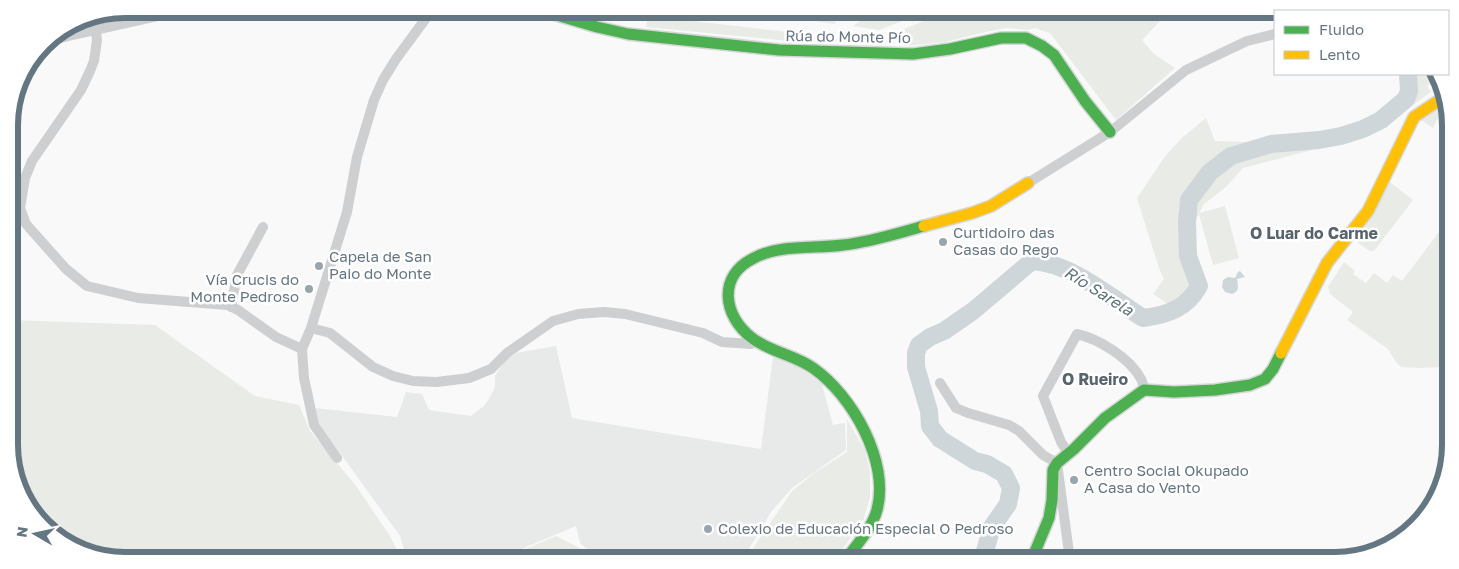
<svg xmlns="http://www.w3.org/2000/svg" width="1459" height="569" font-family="'Golos Text',sans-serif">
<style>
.built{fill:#e8e9e9}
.green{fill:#e8ebe6}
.water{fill:#ced6d9}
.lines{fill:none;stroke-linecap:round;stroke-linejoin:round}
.river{stroke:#ced6d9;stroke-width:18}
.fast-casing{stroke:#d5d6d7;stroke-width:14}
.slow-casing{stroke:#d5d6d7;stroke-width:14}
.street{stroke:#cecfd0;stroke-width:10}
.fast{stroke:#4caf50;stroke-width:11}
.slow{stroke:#ffc107;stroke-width:11}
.poi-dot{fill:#99a4ac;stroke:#fff;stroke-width:2}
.labels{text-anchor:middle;stroke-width:5;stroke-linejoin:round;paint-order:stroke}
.street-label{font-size:15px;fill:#657683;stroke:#fff}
.poi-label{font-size:15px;fill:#657683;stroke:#fff;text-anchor:start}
.neighbourhood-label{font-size:16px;font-weight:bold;fill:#57646e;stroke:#fff}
.water-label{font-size:16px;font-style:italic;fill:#60757c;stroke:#fff}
.rim{fill:none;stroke:#657683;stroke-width:6}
</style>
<rect width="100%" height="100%" fill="#f9f9f9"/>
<!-- built -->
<path class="built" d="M 556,346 L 572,418 L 761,449 L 773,357 L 802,369 L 822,384 L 833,425 L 845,423 L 846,450 L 792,488 L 771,512 L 744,557 L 596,556 L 580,543 L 576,526 L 505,556 L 406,556 L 400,536 L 317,421 L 315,408 L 397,417 L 406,392 L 422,394 L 429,410 L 471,416 L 484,406 L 490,397 L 495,387 L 495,376 L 504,362 L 516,353 Z"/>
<!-- green -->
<path class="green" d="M 649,11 L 666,11 L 667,18 L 787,32 L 790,41 L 646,27 Z
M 730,12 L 805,12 L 836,22 L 835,24 L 780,16 Z
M 872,12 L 924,13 L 879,30 L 853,26 Z
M 937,13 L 1175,14 L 1163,18 L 1142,40 L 1154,54 L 1175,68 L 1116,120 L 1050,33 L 1035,28 L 1027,30 L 1007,28 L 985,32 L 945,42 L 906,46 L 894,33 L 936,16 Z
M 1414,74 L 1433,74 L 1436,80 L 1427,86 L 1431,92 L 1410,107 L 1406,103 L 1414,91 Z
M 1440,103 L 1444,106 L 1433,128 L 1418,118 Z
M 1206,118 L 1215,141 L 1306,144 L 1312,150 L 1243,168 L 1226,187 L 1204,204 L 1199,213 L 1225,206 L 1239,258 L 1213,265 L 1199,214 C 1186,237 1196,265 1202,290 L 1183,314 L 1153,294 L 1164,279 L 1159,268 L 1137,198 L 1166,155 L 1183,137 Z
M 1387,180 L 1413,200 L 1374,251 L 1370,251 L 1358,243 L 1378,195 Z
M 1448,226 L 1446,362 L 1443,367 L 1419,368 L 1401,367 L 1396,362 L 1388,349 L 1347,320 L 1353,312 L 1330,294 L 1328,287 L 1344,262 L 1355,271 L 1353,274 L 1366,283 L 1374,273 L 1387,283 L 1393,275 L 1402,281 L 1442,228 Z
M 10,320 L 155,325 L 255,396 L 299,405 L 310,431 L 356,486 L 390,536 L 400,556 L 87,554 L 37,521 L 11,467 Z
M 847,419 L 865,450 L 870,472 L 870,497 L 863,521 L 836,558 L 749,557 L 749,554 L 792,491 L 813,474 L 847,452 Z
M 556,536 L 595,556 L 509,556 Z"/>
<!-- water -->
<path class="water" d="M 1240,271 L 1245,277 L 1237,279 C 1238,286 1240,291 1232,294 L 1225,292 L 1222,287 L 1223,280 L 1228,277 L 1235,278 L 1238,272 Z"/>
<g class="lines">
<!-- river -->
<path class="river" d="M 983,558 L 992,527 L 1008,504 L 1011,488 L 1004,474 L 987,464 L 975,461 L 940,439 L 930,426 L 929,411 L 916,367 L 916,353 L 919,345 L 930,337 L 944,331 L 973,311 L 1032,261 C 1071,263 1110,297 1143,318 C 1168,315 1187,308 1199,286 L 1188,256 L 1187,222 L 1189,200 L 1210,172 L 1231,156 L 1271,144 L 1319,140 L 1341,136 L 1363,129 L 1381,120 L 1406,99 L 1409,91 L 1408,74"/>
<!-- fast casing -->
<g class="fast-casing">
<path id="fast" d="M 543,11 L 597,27 L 628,34 L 779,50 L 913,54 L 950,49 L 1001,38 L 1026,38 L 1042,46 L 1054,55 L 1085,101 L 1110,132
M 847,558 C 858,543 872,528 877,510 C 890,462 852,395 813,368 C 795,355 770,352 752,338 C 723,316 717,276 754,258 C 780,244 814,249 843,245 C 871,242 898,233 924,226
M 1032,559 L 1049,518 L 1052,500 L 1053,470 L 1057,463 L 1074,449 L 1105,418 L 1144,390 L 1174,392 L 1215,390 L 1250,385 L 1265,379 L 1273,369 L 1281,353"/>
</g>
<!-- slow casing -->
<g class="slow-casing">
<path id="slow" d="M 924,226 L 972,213 L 991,206 L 1028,183
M 1281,353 L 1327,263 L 1368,211 L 1414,117 L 1444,97"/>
</g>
<!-- street -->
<path class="street" d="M 118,10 L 120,24
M 94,15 L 97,40 L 94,61 L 90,71 L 81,90 L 32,161 L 25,178 L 20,208 L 26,224 L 66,269 L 87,286 L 138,298 L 228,305 L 238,310 L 276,337 L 302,349
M 43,43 L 72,35 L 189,9
M 1028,183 L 1110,132 L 1186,70 L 1247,41 L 1275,34
M 231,307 L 237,275 L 263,227
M 311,328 L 330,333 L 373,367 L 393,376 L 413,381 L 437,382 L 469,378 L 491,369 L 507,353 L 553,321 L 578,314 L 604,312 L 625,314 L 703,333 L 722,342 L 751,344 L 755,341
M 940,383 L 956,408 L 968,413 L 1009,425 L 1019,431 L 1043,455 L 1057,463 L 1069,553 L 1072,559
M 1068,453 L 1061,442 L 1043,396 L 1077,334 C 1099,339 1130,358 1141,379 C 1143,382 1143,387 1144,390
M 337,458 L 314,425 L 304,378 L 302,349 L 311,328 L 347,212 L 357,157 L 374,100 L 383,80 L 396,59 L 432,10
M 1328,560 L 1335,559 L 1339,560"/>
<!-- fast -->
<use href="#fast" class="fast"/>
<!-- slow -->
<use href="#slow" class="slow"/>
</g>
<!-- markers -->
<g class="poi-dot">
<circle cx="943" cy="242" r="5"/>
<circle cx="319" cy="266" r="5"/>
<circle cx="309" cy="289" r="5"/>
<circle cx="1074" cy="480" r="5"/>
<circle cx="708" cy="529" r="5"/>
</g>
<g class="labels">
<!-- street labels -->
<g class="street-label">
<text transform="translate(848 37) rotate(1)" y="5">Rúa do Monte Pío</text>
</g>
<!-- poi labels -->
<g class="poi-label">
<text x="953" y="238">Curtidoiro das<tspan x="953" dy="17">Casas do Rego</tspan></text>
<text x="329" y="262">Capela de San<tspan x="329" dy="17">Paio do Monte</tspan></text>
<text x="299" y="285" text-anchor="end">Vía Crucis do<tspan x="299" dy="17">Monte Pedroso</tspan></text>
<text x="1084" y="476">Centro Social Okupado<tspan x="1084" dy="17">A Casa do Vento</tspan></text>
<text x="718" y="534">Colexio de Educación Especial O Pedroso</text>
</g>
<!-- neighbourhood labels -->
<g class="neighbourhood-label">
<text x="1314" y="239">O Luar do Carme</text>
<text x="1095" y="385">O Rueiro</text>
</g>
<!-- water labels -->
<g class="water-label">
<text transform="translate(1099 291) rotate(32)" y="6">Río Sarela</text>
</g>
</g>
<!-- crop -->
<path d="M0 0H1459V569H0ZM125 18H1335A107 107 0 0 1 1442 125V445A107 107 0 0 1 1335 552H125A107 107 0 0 1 18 445V125A107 107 0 0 1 125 18Z" fill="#fff" fill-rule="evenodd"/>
<path class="rim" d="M125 18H1335A107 107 0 0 1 1442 125V445A107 107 0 0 1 1335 552H125A107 107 0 0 1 18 445V125A107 107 0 0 1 125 18Z"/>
<!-- legend -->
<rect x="1274" y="10" width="175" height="65" fill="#ffffff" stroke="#c1c8cd"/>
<rect x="1284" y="26" width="25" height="8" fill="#4caf50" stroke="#c1c8cd"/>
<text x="1319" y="35" font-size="15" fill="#657683">Fluido</text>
<rect x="1284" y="51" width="25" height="8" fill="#ffc107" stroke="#c1c8cd"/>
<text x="1319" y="60" font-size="15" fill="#657683">Lento</text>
<!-- north arrow -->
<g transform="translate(35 534) rotate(279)" stroke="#ffffff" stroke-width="4" paint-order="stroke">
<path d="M0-4L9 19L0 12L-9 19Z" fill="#657683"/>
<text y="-8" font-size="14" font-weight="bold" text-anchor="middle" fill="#657683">N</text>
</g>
</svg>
